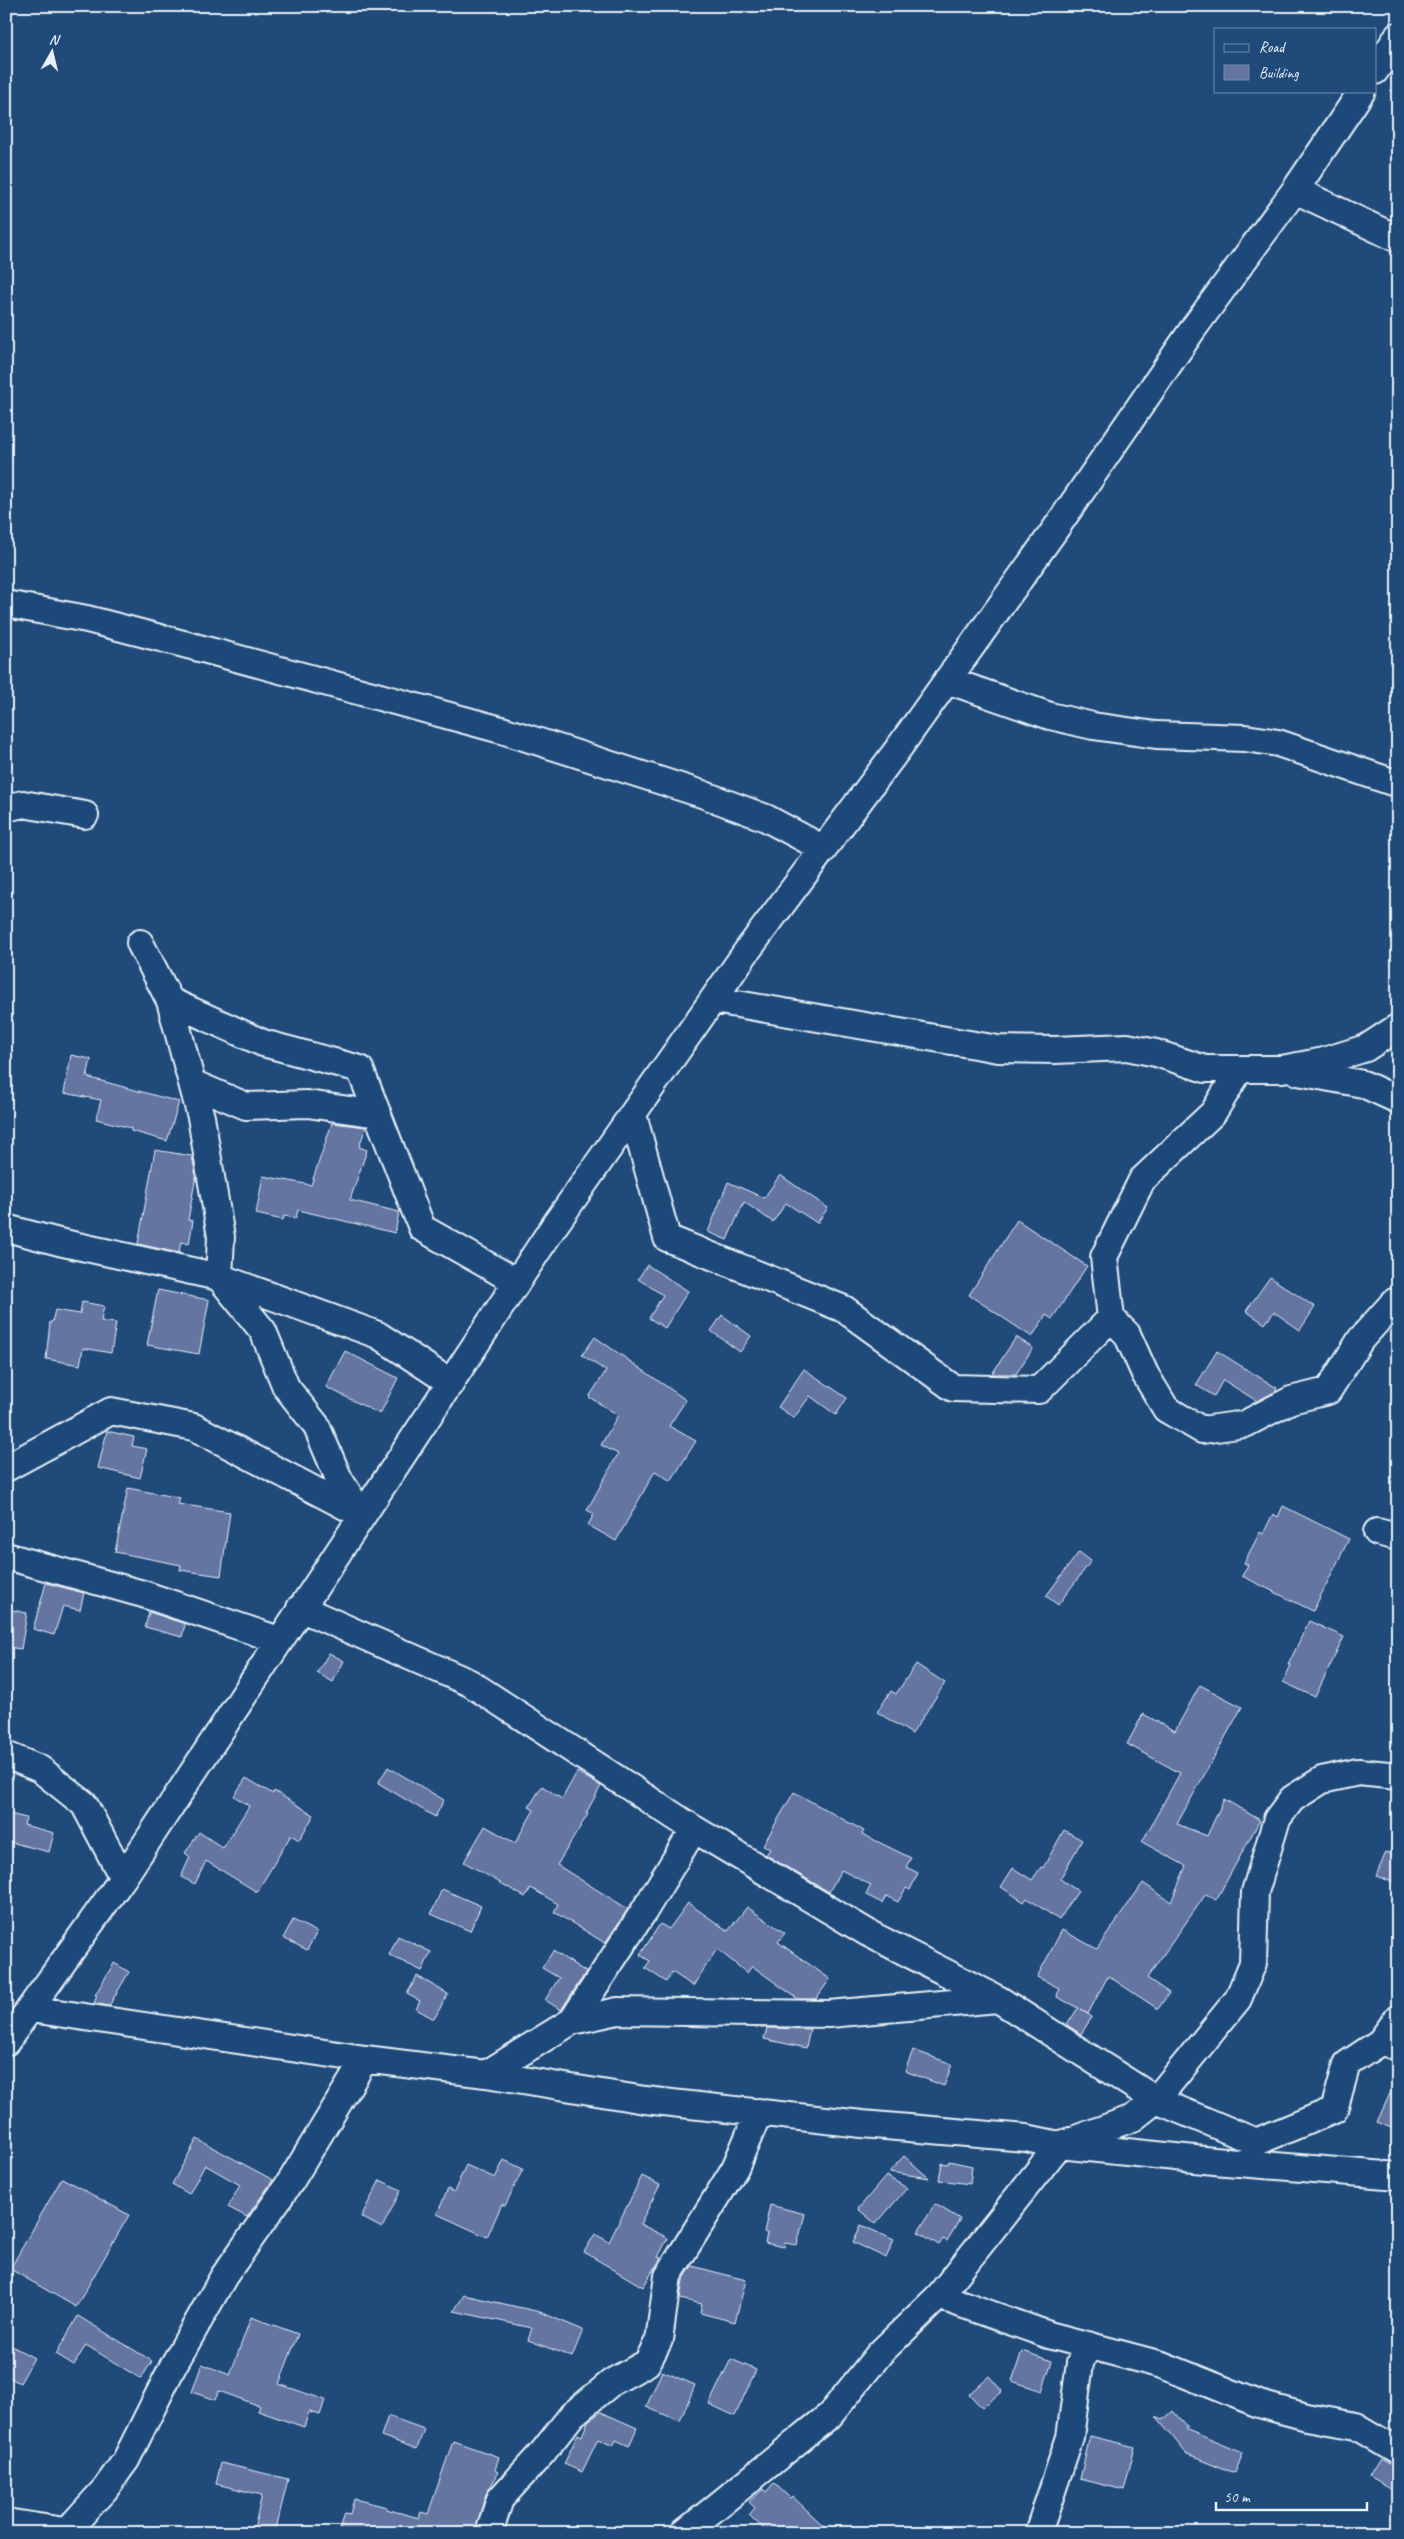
<svg xmlns="http://www.w3.org/2000/svg" width="1404" height="2539" font-family="Caveat,sans-serif">
<style>
.building{fill:#6574a2;stroke:#e8f1f8}
.lines{fill:none;stroke-linecap:round;stroke-linejoin:round}
.minor-casing{stroke:#e8f1f8;stroke-width:30}
.minor{stroke:#1f4a7a;stroke-width:26}
</style>
<rect width="100%" height="100%" fill="#1f4a7a"/>
<filter id="ink" filterUnits="userSpaceOnUse"><feTurbulence type="fractalNoise" baseFrequency=".02" numOctaves="2"/><feDisplacementMap in="SourceGraphic" scale="10" xChannelSelector="R" yChannelSelector="G"/><feConvolveMatrix kernelMatrix="1 2 1 2 8 2 1 2 1" color-interpolation-filters="sRGB"/></filter>
<g filter="url(#ink)">
<!-- building -->
<path class="building" d="M 71,1055 L 91,1059 L 87,1077 L 179,1102 L 167,1141 L 131,1131 L 131,1128 L 96,1119 L 101,1100 L 64,1093 Z
M 332,1123 L 366,1127 L 359,1147 L 367,1150 L 350,1200 L 399,1212 L 395,1233 L 298,1210 L 296,1218 L 284,1216 L 283,1220 L 256,1214 L 263,1176 L 311,1185 Z
M 155,1150 L 192,1156 L 196,1176 L 188,1220 L 193,1221 L 189,1244 L 181,1242 L 179,1253 L 138,1244 Z
M 780,1175 L 828,1208 L 817,1223 L 786,1203 L 773,1222 L 744,1202 L 727,1240 L 708,1232 L 728,1182 L 764,1198 Z
M 1017,1220 L 1087,1266 L 1052,1319 L 1046,1315 L 1032,1337 L 969,1295 Z
M 647,1265 L 688,1291 L 665,1328 L 649,1318 L 663,1295 L 638,1279 Z
M 1270,1277 L 1315,1307 L 1300,1330 L 1274,1312 L 1265,1324 L 1246,1311 Z
M 158,1290 L 209,1300 L 199,1354 L 147,1345 Z
M 82,1302 L 104,1306 L 101,1321 L 116,1323 L 111,1353 L 83,1348 L 80,1365 L 46,1359 L 50,1322 L 52,1322 L 55,1310 L 80,1314 Z
M 722,1315 L 751,1336 L 740,1352 L 711,1331 Z
M 595,1337 L 686,1400 L 669,1426 L 696,1441 L 671,1481 L 655,1471 L 616,1541 L 588,1525 L 594,1514 L 587,1510 L 618,1454 L 601,1445 L 618,1415 L 589,1397 L 606,1371 L 582,1355 Z
M 1016,1337 L 1033,1348 L 1016,1374 L 992,1374 Z
M 345,1351 L 398,1378 L 380,1414 L 326,1387 Z
M 1217,1351 L 1277,1388 L 1275,1392 L 1257,1401 L 1223,1380 L 1214,1396 L 1196,1385 Z
M 804,1369 L 847,1398 L 836,1415 L 810,1396 L 794,1418 L 778,1407 Z
M 107,1431 L 134,1437 L 132,1446 L 147,1449 L 140,1478 L 98,1468 Z
M 128,1488 L 180,1498 L 178,1504 L 230,1512 L 221,1576 L 180,1570 L 181,1565 L 115,1552 Z
M 1283,1506 L 1349,1539 L 1313,1611 L 1242,1576 L 1248,1565 L 1244,1563 L 1260,1532 L 1263,1534 L 1273,1514 L 1278,1517 Z
M 1079,1552 L 1091,1561 L 1058,1605 L 1046,1596 Z
M 46,1583 L 84,1593 L 80,1610 L 63,1606 L 54,1635 L 33,1629 Z
M 12,1610 L 27,1613 L 21,1649 L 6,1647 L 6,1626 L 9,1626 Z
M 149,1612 L 185,1624 L 182,1637 L 145,1627 Z
M 1309,1621 L 1344,1637 L 1315,1697 L 1283,1682 L 1291,1665 L 1288,1665 Z
M 329,1653 L 344,1661 L 333,1682 L 317,1673 Z
M 916,1664 L 945,1683 L 912,1734 L 877,1712 L 891,1691 L 896,1694 Z
M 1200,1685 L 1242,1707 L 1177,1824 L 1207,1836 L 1224,1799 L 1260,1820 L 1216,1900 L 1206,1894 L 1147,1978 L 1169,1993 L 1158,2009 L 1108,1976 L 1088,2014 L 1080,2009 L 1092,2017 L 1081,2034 L 1067,2025 L 1078,2008 L 1057,1997 L 1059,1988 L 1037,1977 L 1062,1930 L 1097,1949 L 1143,1883 L 1171,1902 L 1186,1866 L 1142,1842 L 1180,1773 L 1127,1744 L 1143,1714 L 1175,1731 Z
M 388,1767 L 444,1800 L 435,1817 L 378,1783 Z
M 577,1772 L 601,1786 L 586,1813 L 588,1814 L 557,1865 L 628,1909 L 605,1943 L 554,1912 L 558,1904 L 531,1888 L 525,1897 L 464,1862 L 485,1826 L 515,1843 L 534,1810 L 529,1807 L 542,1786 L 562,1799 Z
M 246,1778 L 273,1794 L 274,1791 L 314,1815 L 299,1840 L 291,1835 L 257,1892 L 206,1861 L 195,1884 L 181,1877 L 190,1857 L 185,1853 L 199,1832 L 223,1848 L 249,1806 L 234,1796 Z
M 794,1792 L 864,1831 L 862,1834 L 911,1858 L 906,1867 L 918,1873 L 910,1890 L 906,1888 L 898,1902 L 886,1896 L 882,1903 L 866,1895 L 871,1885 L 841,1870 L 829,1892 L 766,1855 L 770,1849 L 763,1845 Z
M 6,1813 L 26,1818 L 24,1825 L 54,1833 L 49,1852 L 6,1841 Z
M 1064,1830 L 1082,1840 L 1060,1879 L 1078,1891 L 1059,1920 L 1027,1898 L 1024,1902 L 1001,1887 L 1013,1868 L 1032,1880 L 1041,1867 L 1043,1868 Z
M 1386,1852 L 1398,1856 L 1398,1884 L 1376,1876 Z
M 442,1889 L 481,1906 L 470,1931 L 431,1914 Z
M 688,1903 L 728,1931 L 747,1907 L 785,1933 L 778,1942 L 830,1979 L 816,1999 L 798,1999 L 752,1966 L 747,1973 L 717,1949 L 693,1986 L 672,1972 L 666,1982 L 645,1968 L 650,1961 L 640,1955 L 660,1924 L 669,1929 Z
M 293,1920 L 317,1932 L 307,1950 L 283,1938 Z
M 398,1936 L 431,1952 L 422,1971 L 389,1955 Z
M 553,1951 L 586,1972 L 561,2010 L 545,2000 L 559,1978 L 542,1968 Z
M 114,1963 L 129,1972 L 109,2006 L 94,2003 L 97,1996 L 95,1995 Z
M 417,1976 L 448,1994 L 434,2019 L 416,2009 L 420,2001 L 407,1994 Z
M 767,2028 L 810,2029 L 806,2048 L 764,2039 Z
M 913,2050 L 952,2064 L 944,2086 L 905,2071 Z
M 1398,2076 L 1398,2131 L 1377,2122 Z
M 197,2139 L 273,2180 L 247,2217 L 228,2207 L 240,2185 L 205,2165 L 189,2194 L 172,2184 Z
M 904,2156 L 929,2178 L 889,2172 Z
M 504,2160 L 523,2169 L 505,2206 L 502,2204 L 487,2237 L 437,2214 L 448,2189 L 454,2192 L 466,2165 L 495,2178 Z
M 949,2161 L 972,2166 L 970,2184 L 939,2180 L 942,2163 L 948,2164 Z
M 642,2176 L 660,2185 L 640,2224 L 668,2238 L 658,2257 L 661,2258 L 643,2287 L 584,2252 L 595,2234 L 609,2242 Z
M 886,2176 L 907,2188 L 876,2224 L 858,2209 Z
M 62,2178 L 129,2215 L 76,2307 L 10,2269 Z
M 380,2180 L 401,2190 L 382,2228 L 361,2217 Z
M 935,2204 L 960,2219 L 947,2241 L 943,2239 L 939,2245 L 918,2232 Z
M 770,2205 L 805,2214 L 797,2245 L 785,2243 L 784,2247 L 765,2243 L 767,2233 L 764,2232 Z
M 861,2225 L 894,2240 L 886,2258 L 853,2242 Z
M 692,2266 L 746,2280 L 735,2322 L 700,2313 L 702,2304 L 680,2299 L 683,2280 Z
M 464,2295 L 540,2312 L 583,2330 L 572,2357 L 528,2340 L 532,2328 L 454,2311 Z
M 78,2316 L 152,2361 L 141,2379 L 86,2345 L 74,2365 L 56,2354 Z
M 251,2317 L 298,2334 L 279,2384 L 325,2400 L 320,2415 L 309,2412 L 304,2427 L 258,2411 L 260,2406 L 219,2391 L 215,2400 L 192,2392 L 202,2364 L 230,2375 Z
M 6,2343 L 34,2358 L 20,2383 L 6,2376 Z
M 1022,2351 L 1052,2361 L 1042,2391 L 1012,2381 Z
M 731,2359 L 756,2370 L 735,2416 L 709,2404 Z
M 662,2371 L 695,2385 L 680,2421 L 646,2407 Z
M 989,2376 L 1002,2391 L 982,2408 L 969,2394 Z
M 1173,2411 L 1187,2427 L 1185,2429 L 1243,2453 L 1235,2473 L 1186,2453 L 1156,2417 L 1163,2420 Z
M 601,2412 L 637,2428 L 629,2446 L 616,2440 L 613,2446 L 598,2439 L 582,2472 L 564,2464 L 578,2434 L 582,2436 L 588,2421 Z
M 388,2416 L 424,2429 L 417,2449 L 381,2436 Z
M 1090,2436 L 1135,2447 L 1124,2490 L 1080,2479 Z
M 453,2441 L 499,2457 L 495,2470 L 499,2472 L 486,2494 L 474,2533 L 339,2533 L 345,2513 L 350,2514 L 354,2499 L 387,2507 L 386,2509 L 419,2518 L 421,2512 L 428,2514 Z
M 1380,2459 L 1398,2469 L 1398,2493 L 1369,2477 Z
M 221,2463 L 288,2479 L 275,2533 L 253,2533 L 262,2495 L 216,2484 Z
M 774,2483 L 790,2498 L 792,2496 L 831,2533 L 768,2533 L 749,2515 L 755,2508 L 749,2502 L 763,2489 L 766,2492 Z"/>
<g class="lines">
<!-- minor casing -->
<g class="minor-casing">
<path id="minor" d="M 1375,71 L 1398,36
M 1295,190 L 1398,239
M 6,604 L 87,619 L 199,648 L 505,731 L 702,794 L 766,818 L 824,849
M 947,680 L 1050,716 L 1093,726 L 1156,735 L 1245,738 L 1278,743 L 1398,784
M 6,808 L 23,804 L 85,815
M 140,943 L 170,1001 L 263,1043 L 360,1069 L 422,1228 L 517,1282
M 714,1000 L 998,1049 L 1055,1050 L 1127,1047 L 1156,1053 L 1205,1069 L 1282,1069 L 1324,1061 L 1366,1048 L 1398,1027
M 170,1001 L 201,1117 L 221,1237 L 219,1277 L 263,1331 L 286,1387 L 316,1425 L 339,1479 L 362,1515
M 1298,1072 L 1363,1084 L 1398,1100
M 192,1083 L 246,1106 L 307,1104 L 378,1114
M 633,1115 L 667,1238 L 844,1309 L 953,1388 L 1039,1390 L 1111,1318 L 1127,1334 L 1145,1374 L 1166,1409 L 1202,1430 L 1245,1424 L 1291,1400 L 1328,1391 L 1361,1339 L 1394,1302 L 1398,1302
M 6,1228 L 59,1242 L 219,1277 L 378,1335 L 451,1383
M 1111,1318 L 1104,1257 L 1142,1180 L 1213,1113 L 1240,1069
M 6,1468 L 111,1411 L 194,1427 L 362,1515
M 1377,1532 L 1398,1537
M 6,1556 L 143,1594 L 279,1640
M 300,1608 L 470,1683 L 694,1829 L 868,1933 L 998,1999 L 1156,2100 L 1256,2142 L 1334,2110 L 1347,2064 L 1380,2042 L 1398,2046
M 6,1755 L 40,1769 L 84,1804 L 123,1878
M 31,2009 L 365,2059 L 486,2074 L 645,2100 L 862,2124 L 1026,2138 L 1059,2145 L 1214,2161 L 1398,2176
M 572,2021 L 644,1911 L 694,1829
M 6,2042 L 123,1878 L 552,1229 L 747,951 L 898,749 L 1054,531 L 1193,329 L 1295,190 L 1362,91
M 1380,2042 L 1398,2018
M 486,2074 L 572,2021 L 618,2011 L 829,2014 L 998,1999
M 939,2296 L 1049,2335 L 1162,2365 L 1259,2404 L 1307,2417 L 1356,2426 L 1398,2451
M 6,2522 L 77,2533
M 67,2531 L 105,2489 L 126,2460 L 173,2366 L 224,2276 L 291,2181 L 365,2059
M 489,2533 L 500,2499 L 543,2452 L 572,2415 L 612,2382 L 647,2363 L 659,2340 L 668,2276 L 735,2168 L 759,2112
M 684,2533 L 830,2415 L 880,2353 L 939,2296 L 1059,2145 L 1133,2118 L 1156,2100 L 1238,1999 L 1253,1963 L 1255,1892 L 1277,1819 L 1292,1799 L 1322,1780 L 1358,1772 L 1398,1776
M 1038,2533 L 1070,2437 L 1080,2363 L 1088,2345"/>
</g>
<!-- minor -->
<use href="#minor" class="minor"/>
</g>
</g>
<!-- margin -->
<rect width="1404" height="2539" fill="none" stroke="#1f4a7a" stroke-width="25"/>
<rect x="12" y="12" width="1379" height="2514" fill="none" stroke="#e8f1f8" stroke-width="2" filter="url(#ink)"/>
<!-- legend -->
<rect x="1214" y="28" width="162" height="65" fill="#1f4a7a" stroke="#6f8dac"/>
<rect x="1224" y="44" width="25" height="8" fill="#1f4a7a" stroke="#6f8dac"/>
<text x="1259" y="52" font-size="15" fill="#e8f1f8">Road</text>
<rect x="1224" y="65" width="25" height="15" fill="#6574a2" stroke="#6f8dac"/>
<text x="1259" y="78" font-size="15" fill="#e8f1f8">Building</text>
<!-- north arrow -->
<g transform="translate(52 52) rotate(8)" stroke="#1f4a7a" stroke-width="4" paint-order="stroke">
<path d="M0-4L9 19L0 12L-9 19Z" fill="#e8f1f8"/>
<text y="-8" font-size="14" font-weight="bold" text-anchor="middle" fill="#e8f1f8">N</text>
</g>
<!-- scale -->
<path d="M1216 2502v8h151v-8" fill="none" stroke="#e8f1f8" stroke-width="2.5"/>
<text x="1224" y="2502" font-size="15" fill="#e8f1f8" stroke="#1f4a7a" stroke-width="4" paint-order="stroke">50 m</text>
</svg>
